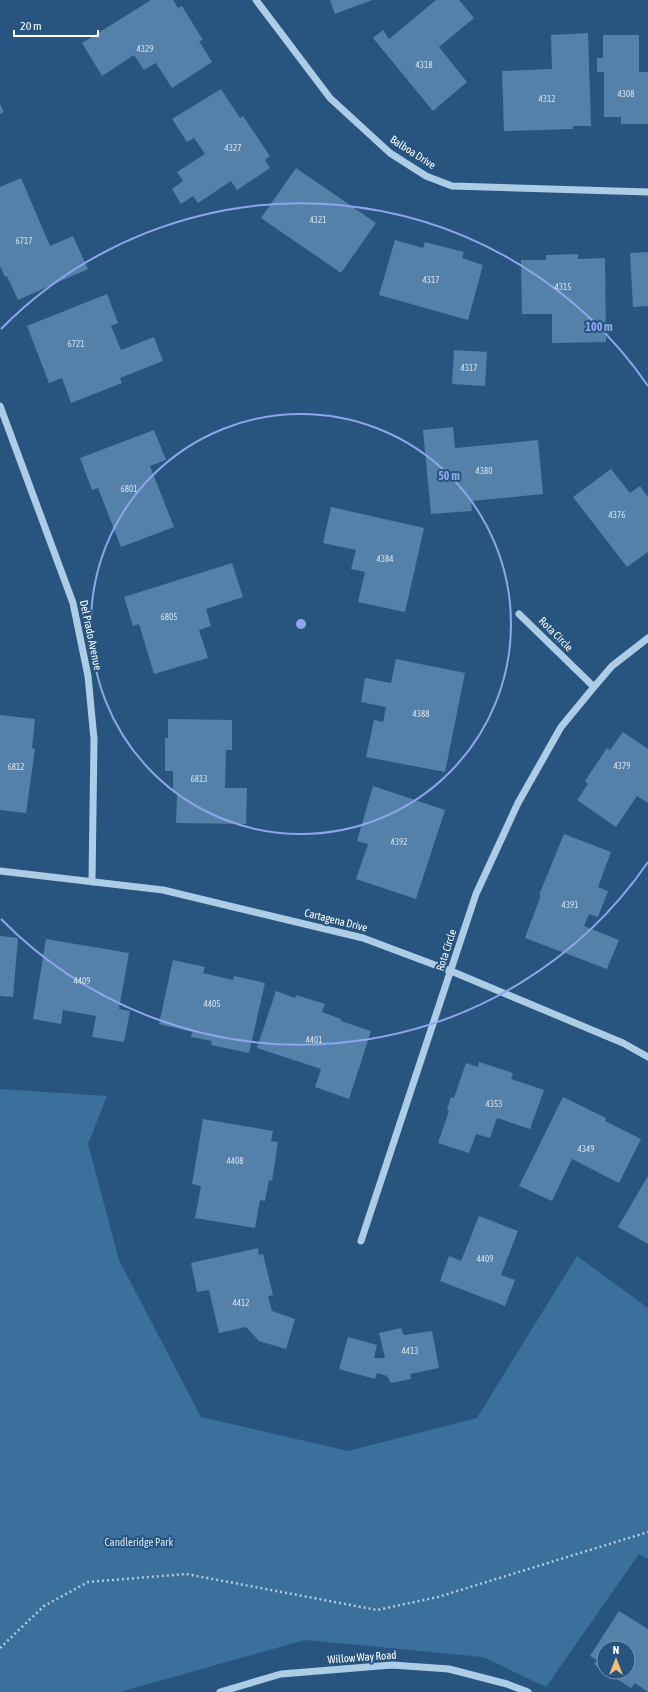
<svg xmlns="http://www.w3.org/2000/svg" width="648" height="1692" font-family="'Asap Condensed',sans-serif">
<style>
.green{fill:#3b6f9c}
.building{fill:#5381aa}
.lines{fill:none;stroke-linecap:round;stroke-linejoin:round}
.path{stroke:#adcce5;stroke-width:2.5;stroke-dasharray:2 3;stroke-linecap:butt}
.minor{stroke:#adcce5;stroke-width:7}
.ring{fill:none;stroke:#8ea6ec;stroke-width:2}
.labels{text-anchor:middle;stroke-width:4;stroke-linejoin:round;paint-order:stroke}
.number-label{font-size:9px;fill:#d4e0ea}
.street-label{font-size:11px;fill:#fff;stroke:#27557f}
.park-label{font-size:11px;fill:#d0e4f5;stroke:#27557f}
.centre{fill:#8ea6ec;stroke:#27557f;stroke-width:2}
.ring-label{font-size:12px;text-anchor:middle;font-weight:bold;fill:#8ea6ec;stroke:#27557f;stroke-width:4;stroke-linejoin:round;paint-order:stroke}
</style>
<rect width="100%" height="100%" fill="#27557f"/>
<!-- green -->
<path class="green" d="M 0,1089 L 107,1096 L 88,1144 L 119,1260 L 201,1417 L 348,1451 L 477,1418 L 577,1256 L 648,1308 L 648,1559 L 639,1554 L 546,1687 L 483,1657 L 305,1640 L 120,1692 L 0,1692 Z"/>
<!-- building -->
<path class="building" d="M 151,0 L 173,0 L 178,8 L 182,6 L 203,40 L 199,41 L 212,62 L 172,88 L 156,63 L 144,70 L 134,55 L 102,76 L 82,43 Z
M 330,0 L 372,0 L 335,14 Z
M 436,0 L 459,0 L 474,18 L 439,47 L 467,82 L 433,111 L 373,38 L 383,30 L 389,39 Z
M 588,33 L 591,126 L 573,126 L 573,129 L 504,131 L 502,71 L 552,69 L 551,35 Z
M 603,35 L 639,35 L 639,72 L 648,72 L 648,124 L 621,124 L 621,117 L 604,117 L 604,72 L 597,72 L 597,58 L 603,58 Z
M 221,89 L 240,118 L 243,116 L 270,156 L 265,160 L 270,168 L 237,190 L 231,181 L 198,203 L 193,196 L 181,204 L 172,189 L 183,181 L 177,172 L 205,154 L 194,138 L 187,142 L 172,119 Z
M 0,104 L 4,112 L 0,114 Z
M 296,168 L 376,223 L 341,273 L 261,218 Z
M 21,178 L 50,246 L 73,236 L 88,269 L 18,300 L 7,276 L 5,277 L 0,266 L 0,187 Z
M 395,240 L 423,248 L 425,242 L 464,252 L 462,258 L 483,265 L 468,320 L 379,295 Z
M 648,252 L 648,306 L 633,307 L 630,253 Z
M 578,254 L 578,259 L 605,258 L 606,342 L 552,343 L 552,314 L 522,314 L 521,260 L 546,260 L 546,255 Z
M 107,294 L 118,323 L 111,326 L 121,350 L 154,337 L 163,361 L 120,378 L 122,383 L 71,403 L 62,378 L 49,383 L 27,326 Z
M 454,350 L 487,352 L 485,386 L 452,384 Z
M 453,427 L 455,448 L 538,440 L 543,494 L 471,501 L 472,511 L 431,514 L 423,430 Z
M 154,430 L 166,460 L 150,466 L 174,527 L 121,547 L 98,488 L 92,490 L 80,458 Z
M 611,469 L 630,493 L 640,486 L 648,497 L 648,552 L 627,567 L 573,497 Z
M 331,507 L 424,528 L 405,612 L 358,602 L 365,572 L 351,569 L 356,550 L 323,543 Z
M 232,563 L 243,597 L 206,609 L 211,626 L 199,630 L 208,658 L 154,674 L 139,624 L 133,626 L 124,597 Z
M 396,659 L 465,673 L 445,772 L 366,757 L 374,720 L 383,722 L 386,707 L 361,702 L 365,678 L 391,683 Z
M 0,715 L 35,719 L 32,748 L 35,749 L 26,813 L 0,810 Z
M 168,719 L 232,720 L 232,750 L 226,750 L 225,788 L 247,788 L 246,824 L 176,823 L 177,793 L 173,793 L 173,771 L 165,771 L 165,738 L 168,738 Z
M 623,732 L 648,749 L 648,803 L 637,796 L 616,827 L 577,800 L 588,784 L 585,781 L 607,748 L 610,750 Z
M 373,786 L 445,810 L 416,899 L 356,879 L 368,844 L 357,841 Z
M 564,834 L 611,852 L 598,887 L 608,891 L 598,917 L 589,914 L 584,926 L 619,940 L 607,969 L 525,938 L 541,895 L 539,895 Z
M 0,936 L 18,938 L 13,997 L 0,996 Z
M 46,939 L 129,953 L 119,1009 L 130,1011 L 124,1042 L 92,1037 L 96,1016 L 63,1010 L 61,1024 L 33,1019 Z
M 173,960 L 205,967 L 203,973 L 233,980 L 234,976 L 265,983 L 249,1053 L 211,1045 L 212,1041 L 191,1037 L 192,1032 L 159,1024 Z
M 276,991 L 295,998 L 296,995 L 325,1004 L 322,1012 L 341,1019 L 341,1021 L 371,1031 L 349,1099 L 315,1087 L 321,1069 L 257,1048 Z
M 479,1062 L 513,1073 L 511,1079 L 544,1090 L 530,1129 L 497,1118 L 490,1138 L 476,1134 L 469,1153 L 438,1143 L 449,1111 L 447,1110 L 451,1097 L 454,1098 L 466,1063 L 478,1067 Z
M 563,1097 L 606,1118 L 605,1121 L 641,1139 L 619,1183 L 572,1159 L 552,1201 L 519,1186 Z
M 203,1119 L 273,1131 L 271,1141 L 278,1142 L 272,1181 L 269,1180 L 265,1201 L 260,1200 L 255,1228 L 195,1218 L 201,1186 L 192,1184 Z
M 648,1176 L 648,1244 L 618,1227 Z
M 479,1216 L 518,1231 L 501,1275 L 515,1280 L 505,1306 L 440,1281 L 449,1256 L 461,1261 Z
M 258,1248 L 259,1255 L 263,1254 L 273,1295 L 268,1296 L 272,1311 L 295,1319 L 286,1349 L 259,1341 L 246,1327 L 219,1333 L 209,1290 L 197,1292 L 191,1263 Z
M 401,1328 L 404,1335 L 432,1331 L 439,1368 L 410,1374 L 411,1379 L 391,1383 L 387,1376 L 377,1373 L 375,1379 L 339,1369 L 348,1337 L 377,1345 L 374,1358 L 385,1358 L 379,1333 Z
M 619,1611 L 648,1629 L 648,1692 L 635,1683 L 631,1688 L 606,1672 L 628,1672 L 628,1648 L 604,1648 L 604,1671 L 594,1664 L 597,1660 L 590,1656 Z"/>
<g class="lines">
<!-- path -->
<path class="path" d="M 0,1648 L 44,1606 L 88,1582 L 186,1574 L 377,1610 L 438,1597 L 648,1532"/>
<!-- minor -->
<path class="minor" d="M 256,0 L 330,98 L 390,153 L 426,176 L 452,186 L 648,192
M 0,406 L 73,603 L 88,676 L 94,739 L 92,882
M 594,687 L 612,666 L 648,638
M 0,871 L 163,890 L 363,938 L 451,971 L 623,1043 L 648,1057
M 361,1241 L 476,894 L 518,803 L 561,727 L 594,687 L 519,614
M 220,1692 L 281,1674 L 392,1665 L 449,1669 L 507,1684 L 528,1692"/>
</g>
<!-- distance rings -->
<g class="ring">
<circle cx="301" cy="624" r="210"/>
<path d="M648 862A421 421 0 0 1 1 919M1 329A421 421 0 0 1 648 386"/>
</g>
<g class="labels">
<!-- number labels -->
<g class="number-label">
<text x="145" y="52">4329</text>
<text x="424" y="68">4318</text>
<text x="626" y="97">4308</text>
<text x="547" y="102">4312</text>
<text x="233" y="151">4327</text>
<text x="318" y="223">4321</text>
<text x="24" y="244">6717</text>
<text x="431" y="283">4317</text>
<text x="563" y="290">4315</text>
<text x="76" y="347">6721</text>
<text x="469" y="371">4317</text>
<text x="484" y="474">4380</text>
<text x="129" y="492">6801</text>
<text x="617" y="518">4376</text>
<text x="385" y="562">4384</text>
<text x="169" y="620">6805</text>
<text x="421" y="717">4388</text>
<text x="622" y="769">4379</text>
<text x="16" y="770">6812</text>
<text x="199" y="782">6813</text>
<text x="399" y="845">4392</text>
<text x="570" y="908">4391</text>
<text x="82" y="984">4409</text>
<text x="212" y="1007">4405</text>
<text x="314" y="1043">4401</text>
<text x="494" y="1107">4353</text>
<text x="586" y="1152">4349</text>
<text x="235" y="1164">4408</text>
<text x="485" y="1262">4409</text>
<text x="241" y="1306">4412</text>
<text x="410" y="1354">4413</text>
</g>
<!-- street labels -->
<g class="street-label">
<text transform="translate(413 152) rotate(33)" y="4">Balboa Drive</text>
<text transform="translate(556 634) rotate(45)" y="4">Rota Circle</text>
<text transform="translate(91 635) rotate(78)" y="4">Del Prado Avenue</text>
<text transform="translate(336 920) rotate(14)" y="4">Cartagena Drive</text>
<text transform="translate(446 950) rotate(-72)" y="4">Rota Circle</text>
<text transform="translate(362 1657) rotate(-4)" y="4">Willow Way Road</text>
</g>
<!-- park labels -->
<g class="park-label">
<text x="139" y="1546">Candleridge Park</text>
</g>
</g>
<circle cx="301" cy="624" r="6" class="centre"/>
<g class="ring-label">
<text x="599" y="331">100 m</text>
<text x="449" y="480">50 m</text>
</g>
<!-- north arrow -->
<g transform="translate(616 1660)"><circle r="19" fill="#27557f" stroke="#7d99b2"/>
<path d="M0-3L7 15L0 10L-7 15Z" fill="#eebf73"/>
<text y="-6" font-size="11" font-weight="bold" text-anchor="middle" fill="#ffffff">N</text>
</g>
<!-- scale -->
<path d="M14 30v6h84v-6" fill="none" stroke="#ffffff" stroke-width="2"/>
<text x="20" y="30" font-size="12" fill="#ffffff" stroke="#27557f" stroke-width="3" paint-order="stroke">20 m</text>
</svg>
